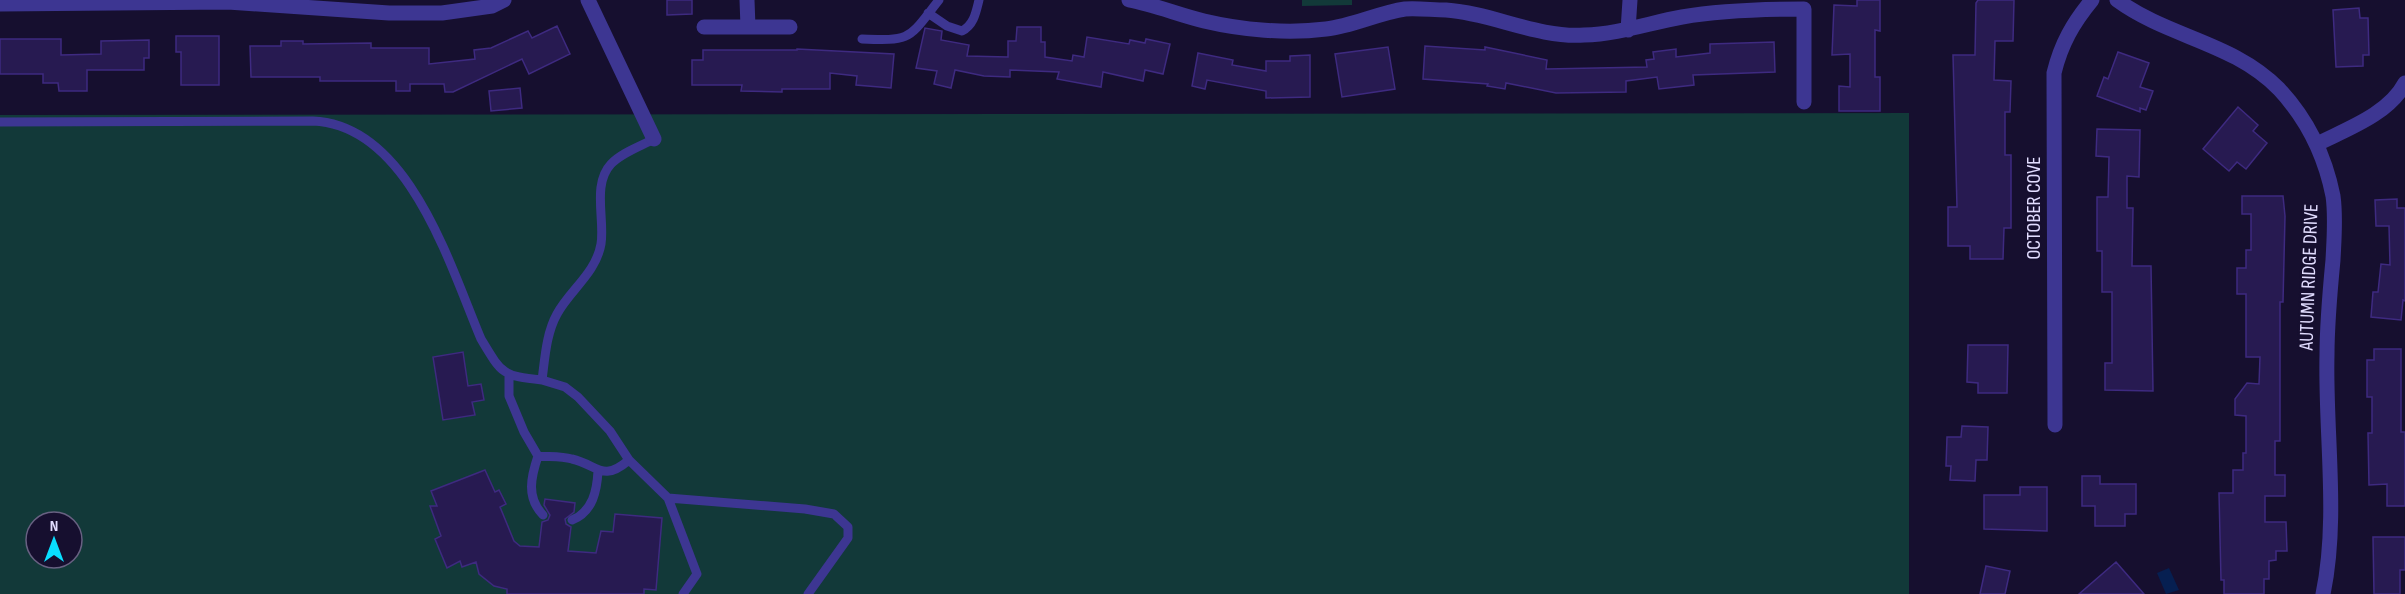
<svg xmlns="http://www.w3.org/2000/svg" width="2405" height="594" font-family="'Sofia Sans Condensed',sans-serif">
<style>
.green{fill:#123939;fill-rule:evenodd}
.water{fill:#061f51}
.building{fill:#271a51;stroke:#3e2a80;stroke-width:1.5}
.lines{fill:none;stroke-linecap:round;stroke-linejoin:round}
.lane{stroke:#3d3692;stroke-width:9}
.street{stroke:#3d3692;stroke-width:15}
.labels{text-anchor:middle;stroke-width:4.5;stroke-linejoin:round;paint-order:stroke}
.street-label{font-size:20px;fill:#e2ddff;stroke:#160f2f}
</style>
<rect width="100%" height="100%" fill="#160f2f"/>
<!-- green -->
<path class="green" d="M 1302,0 L 1352,0 L 1352,5 L 1302,6 Z
M 1909,113 L 1909,594 L 0,594 L 0,115 ZM 36,522 L 72,522 L 72,558 L 36,558 Z"/>
<!-- water -->
<path class="water" d="M 2169,568 L 2179,590 L 2166,594 L 2157,573 Z"/>
<!-- building -->
<path class="building" d="M 667,0 L 692,0 L 692,14 L 667,15 Z
M 1857,0 L 1880,0 L 1880,31 L 1875,30 L 1875,77 L 1880,77 L 1880,111 L 1839,111 L 1839,86 L 1850,87 L 1850,54 L 1832,55 L 1834,5 L 1857,6 Z
M 1978,0 L 2014,0 L 2013,41 L 1995,41 L 1994,80 L 2011,81 L 2010,112 L 2005,112 L 2005,155 L 2011,155 L 2011,228 L 2004,228 L 2003,259 L 1970,259 L 1970,246 L 1948,246 L 1948,207 L 1957,207 L 1953,55 L 1975,55 L 1976,3 Z
M 2359,8 L 2360,18 L 2368,18 L 2369,55 L 2363,55 L 2363,66 L 2336,67 L 2333,10 Z
M 557,26 L 570,54 L 529,74 L 522,59 L 453,92 L 445,92 L 444,84 L 410,84 L 410,91 L 396,91 L 396,81 L 320,81 L 320,77 L 251,77 L 250,46 L 281,46 L 281,41 L 303,41 L 303,44 L 371,43 L 371,48 L 429,48 L 429,64 L 475,59 L 474,50 L 491,48 L 528,31 L 532,38 Z
M 1017,27 L 1041,27 L 1041,42 L 1045,42 L 1045,57 L 1072,61 L 1073,55 L 1084,57 L 1087,37 L 1129,44 L 1130,40 L 1145,43 L 1146,39 L 1170,44 L 1163,74 L 1145,70 L 1143,81 L 1103,72 L 1101,87 L 1057,79 L 1059,72 L 1010,70 L 1010,77 L 984,76 L 955,70 L 951,88 L 934,84 L 937,71 L 916,68 L 925,28 L 942,31 L 941,40 L 969,45 L 967,56 L 1008,57 L 1008,41 L 1016,41 Z
M 176,36 L 219,36 L 219,85 L 181,85 L 181,52 L 176,52 Z
M 0,39 L 61,39 L 61,55 L 101,54 L 101,41 L 149,40 L 149,58 L 144,58 L 144,70 L 87,70 L 87,91 L 59,91 L 58,83 L 43,83 L 43,74 L 0,74 Z
M 1774,42 L 1775,72 L 1693,75 L 1694,85 L 1659,89 L 1657,77 L 1626,81 L 1626,92 L 1556,93 L 1506,83 L 1505,89 L 1487,86 L 1488,84 L 1423,79 L 1425,46 L 1485,50 L 1485,47 L 1547,60 L 1546,69 L 1647,67 L 1646,60 L 1654,59 L 1653,52 L 1676,49 L 1676,57 L 1710,53 L 1710,44 Z
M 1388,47 L 1395,89 L 1342,97 L 1335,54 Z
M 797,49 L 894,54 L 891,88 L 856,85 L 857,76 L 830,73 L 830,89 L 782,89 L 782,92 L 741,91 L 742,85 L 692,85 L 692,60 L 703,60 L 703,50 L 797,50 Z
M 2118,52 L 2149,63 L 2140,87 L 2153,91 L 2146,110 L 2140,108 L 2140,112 L 2097,96 L 2104,77 L 2108,79 Z
M 1198,53 L 1233,60 L 1232,65 L 1266,71 L 1266,61 L 1290,61 L 1290,56 L 1310,55 L 1310,97 L 1266,98 L 1266,91 L 1207,80 L 1205,89 L 1192,86 Z
M 520,88 L 522,108 L 491,111 L 489,91 Z
M 2238,107 L 2258,125 L 2253,131 L 2267,143 L 2246,169 L 2237,162 L 2229,171 L 2203,149 Z
M 2097,129 L 2140,130 L 2139,177 L 2127,176 L 2127,208 L 2133,208 L 2132,266 L 2151,266 L 2153,391 L 2105,390 L 2105,363 L 2112,363 L 2112,292 L 2102,292 L 2102,251 L 2097,251 L 2097,197 L 2108,197 L 2109,157 L 2096,156 Z
M 2242,196 L 2283,196 L 2285,216 L 2283,302 L 2280,302 L 2280,441 L 2275,441 L 2275,475 L 2285,475 L 2285,496 L 2265,496 L 2265,522 L 2286,522 L 2287,551 L 2276,551 L 2276,560 L 2269,561 L 2269,579 L 2264,579 L 2264,594 L 2224,594 L 2224,580 L 2221,580 L 2219,493 L 2233,493 L 2233,470 L 2243,470 L 2243,453 L 2246,453 L 2246,416 L 2235,415 L 2235,399 L 2247,383 L 2259,384 L 2260,357 L 2246,357 L 2246,294 L 2237,294 L 2237,268 L 2246,268 L 2246,250 L 2251,250 L 2251,214 L 2242,214 Z
M 2397,199 L 2397,208 L 2405,208 L 2405,301 L 2403,300 L 2401,320 L 2371,317 L 2373,292 L 2378,292 L 2381,264 L 2390,265 L 2389,226 L 2376,226 L 2375,200 Z
M 1968,345 L 2008,345 L 2007,393 L 1978,393 L 1978,383 L 1967,382 Z
M 2374,349 L 2401,349 L 2401,432 L 2405,432 L 2405,506 L 2387,506 L 2387,484 L 2369,485 L 2368,433 L 2372,433 L 2372,397 L 2367,397 L 2367,360 L 2374,360 Z
M 463,352 L 468,386 L 481,384 L 484,400 L 472,402 L 475,415 L 443,420 L 433,357 Z
M 1962,426 L 1988,427 L 1987,460 L 1976,460 L 1975,481 L 1950,480 L 1951,466 L 1946,466 L 1947,437 L 1961,437 Z
M 485,470 L 495,492 L 499,490 L 506,504 L 500,507 L 514,541 L 520,546 L 539,547 L 542,522 L 548,520 L 550,515 L 544,505 L 545,499 L 575,503 L 574,512 L 565,519 L 566,524 L 571,527 L 568,551 L 596,553 L 601,531 L 613,532 L 615,514 L 662,518 L 656,590 L 644,589 L 644,594 L 507,594 L 507,589 L 494,586 L 479,574 L 476,562 L 462,567 L 460,561 L 447,568 L 435,539 L 441,536 L 430,506 L 437,506 L 431,491 Z
M 2082,476 L 2100,476 L 2100,484 L 2136,484 L 2136,514 L 2125,514 L 2125,526 L 2095,526 L 2095,506 L 2082,506 Z
M 2020,487 L 2047,487 L 2047,531 L 1984,529 L 1984,495 L 2020,495 Z
M 2373,537 L 2405,537 L 2405,570 L 2400,570 L 2400,594 L 2374,594 Z
M 2116,562 L 2144,594 L 2079,594 Z
M 1986,566 L 2010,571 L 2005,594 L 1980,594 Z"/>
<g class="lines">
<!-- lane -->
<path class="lane" d="M 928,13 L 947,26 L 962,31 C 974,25 976,12 979,0
M 862,39 C 913,41 908,39 939,0
M 0,122 L 313,121 C 409,125 450,266 481,339 C 502,374 502,376 542,380
M 654,139 C 641,146 621,153 611,164 C 592,184 605,220 601,244 C 596,273 570,290 557,314 C 546,334 545,358 542,380 L 565,387 L 578,397 L 610,431 L 629,460 L 668,498 L 697,574 L 683,594
M 509,377 L 509,396 L 524,432 L 538,456 C 549,457 561,456 572,459 C 598,465 602,483 629,460
M 538,456 C 531,477 526,497 543,515
M 668,498 L 805,509 L 834,514 L 848,527 L 848,538 L 808,594
M 572,520 C 593,512 597,490 598,471"/>
<!-- street -->
<path class="street" d="M 588,0 L 654,139
M 747,0 L 748,27
M 1129,0 C 1155,5 1179,15 1204,21 C 1242,30 1287,34 1326,29 C 1353,26 1378,13 1405,9 C 1418,8 1433,10 1446,10 C 1492,13 1537,38 1584,35 C 1618,34 1649,23 1682,17 C 1722,10 1763,9 1804,9 L 1804,102
M 2117,0 C 2169,38 2233,42 2279,89 C 2307,119 2325,156 2333,196 C 2336,217 2334,239 2333,260 C 2330,291 2327,323 2327,355 C 2325,432 2339,518 2323,594
M 0,4 L 228,2 L 389,13 L 442,13 L 492,6 L 504,0
M 704,27 L 790,27
M 1628,30 L 1630,0
M 2317,144 C 2347,129 2389,114 2405,83
M 2055,425 L 2054,73 C 2061,44 2073,23 2092,0"/>
</g>
<g class="labels">
<!-- street labels -->
<g class="street-label">
<text transform="translate(2033 208) rotate(-90)" y="7">OCTOBER COVE</text>
<text transform="translate(2308 277) rotate(-88)" y="7">AUTUMN RIDGE DRIVE</text>
</g>
</g>
<!-- north arrow -->
<g transform="translate(54 540)"><circle r="28" fill="#160f2f" stroke="#686182" stroke-width="1.5"/>
<path d="M0-4.5L10 22L0 15L-10 22Z" fill="#09deff"/>
<text y="-9" font-size="16" font-weight="bold" text-anchor="middle" fill="#e2ddff">N</text>
</g>
</svg>
